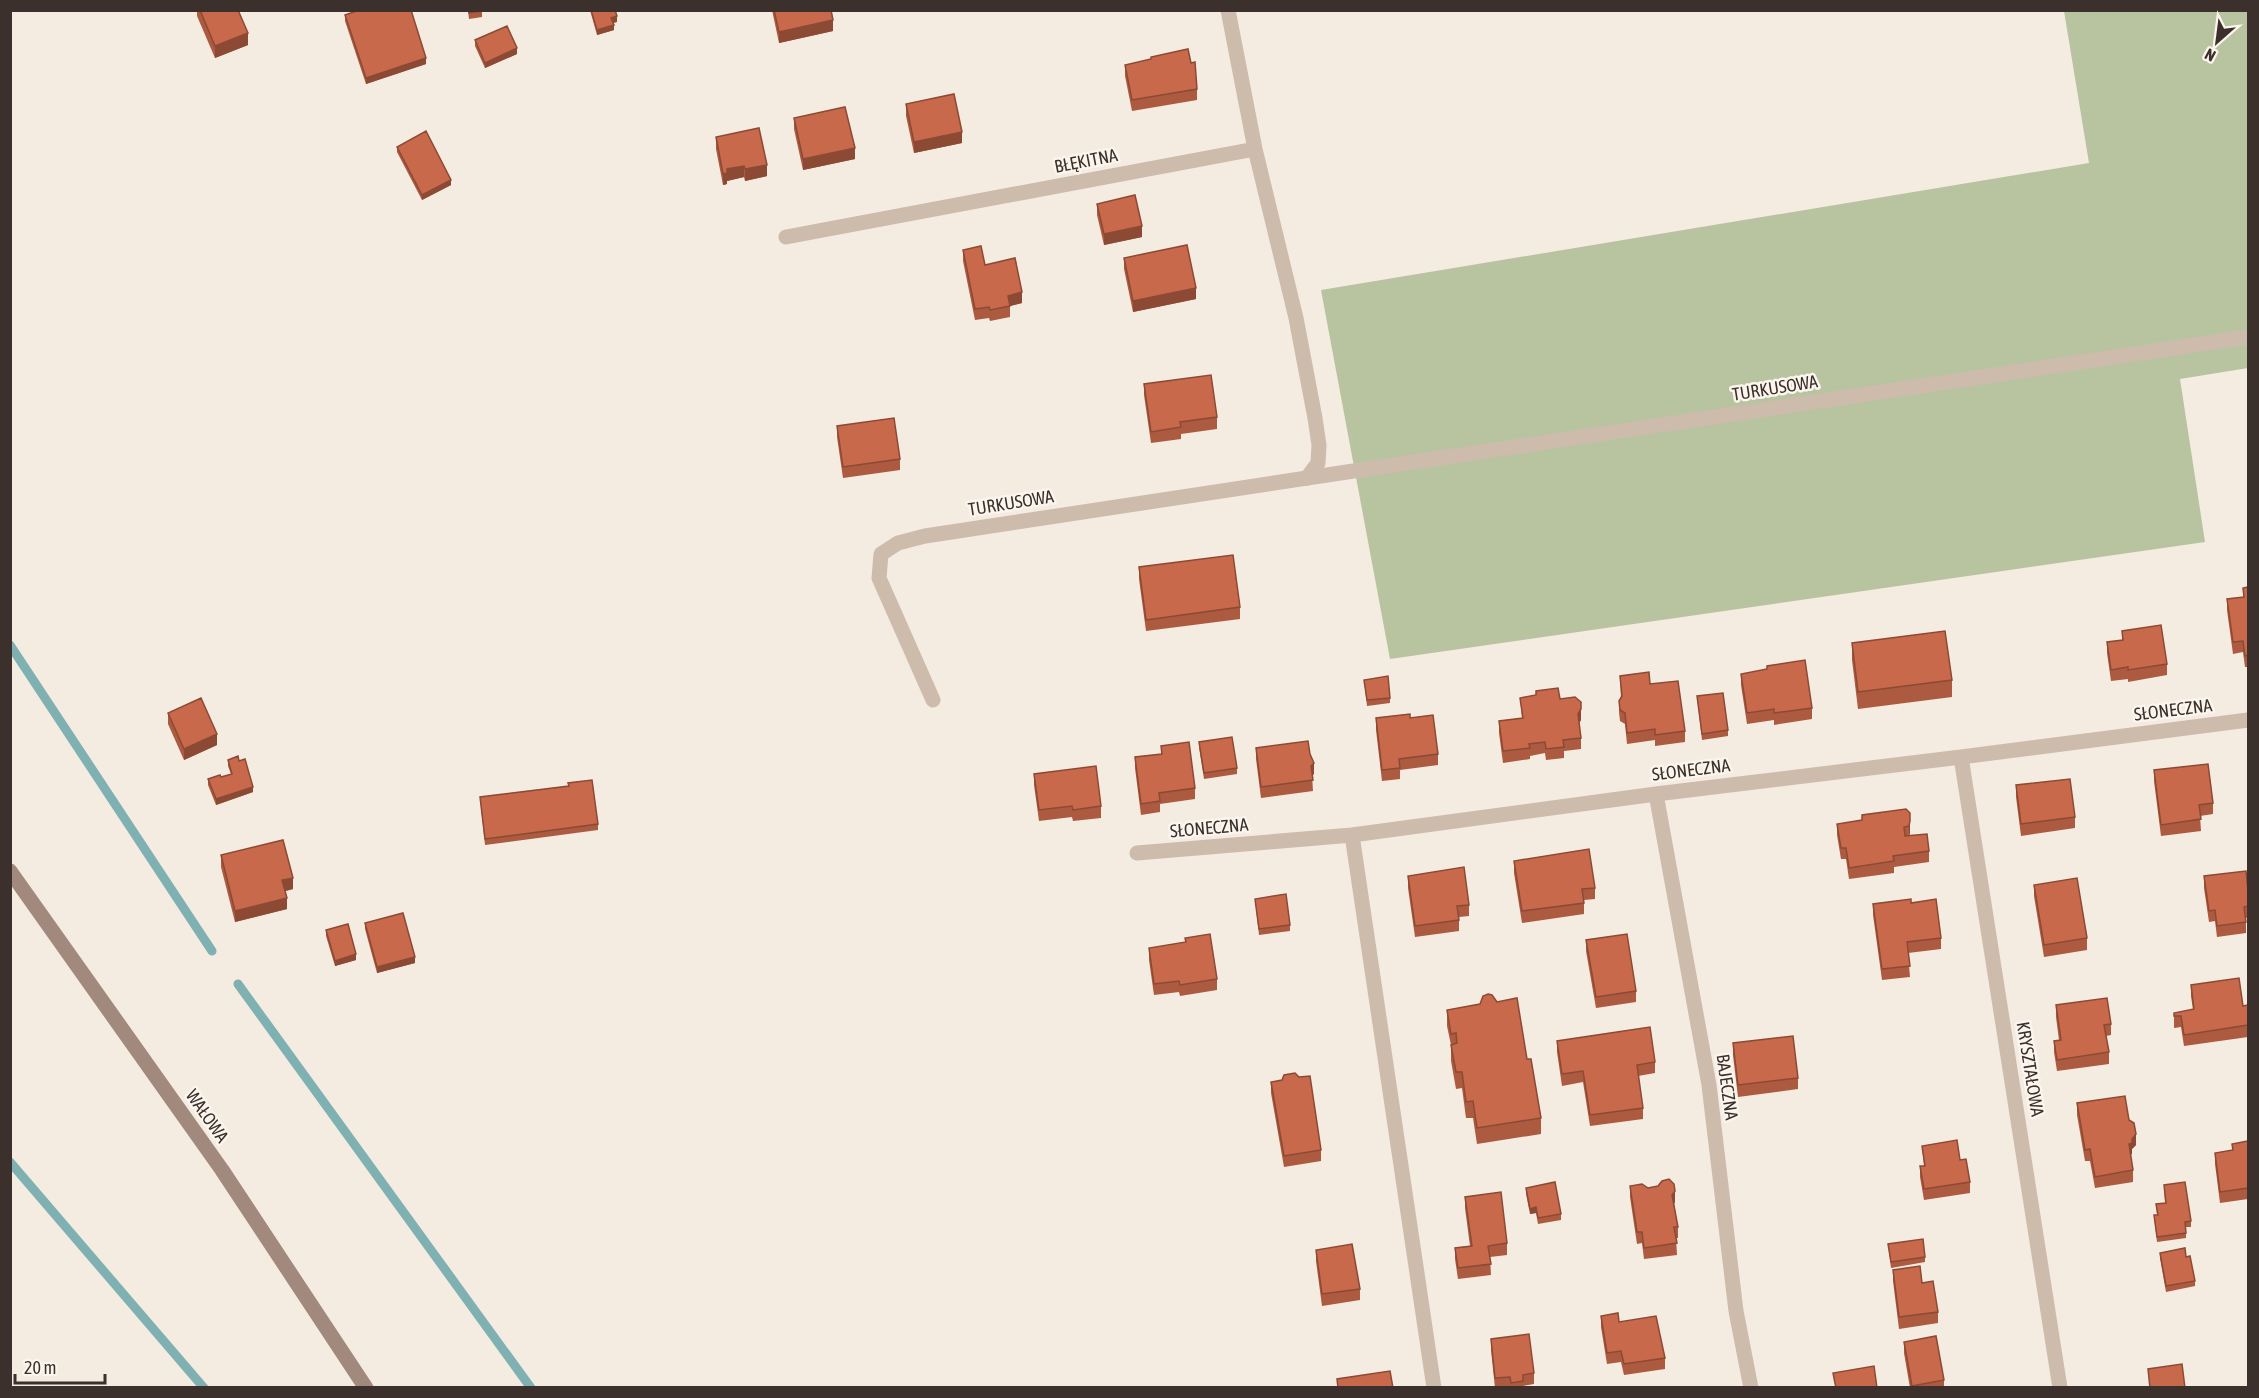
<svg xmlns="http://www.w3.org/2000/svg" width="2259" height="1398" font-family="'Asap Condensed',sans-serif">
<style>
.green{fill:#b8c4a0}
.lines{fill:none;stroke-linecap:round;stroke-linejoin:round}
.stream{stroke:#7fb0b2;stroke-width:9}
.lane{stroke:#cdbbac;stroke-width:15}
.street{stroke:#cdbbac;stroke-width:15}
.secondary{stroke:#a18a7d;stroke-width:15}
.wall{fill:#ac5a40}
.shaded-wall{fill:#8c4a34}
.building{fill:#c8694b;stroke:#8c4a34;stroke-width:1.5}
.labels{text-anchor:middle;stroke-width:5;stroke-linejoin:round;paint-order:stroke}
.street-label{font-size:18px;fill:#3b302b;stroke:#fbf5ee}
</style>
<rect width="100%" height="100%" fill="#f4ebe1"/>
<!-- green -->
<path class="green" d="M 2064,11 L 2248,11 L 2248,368 L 2180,379 L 2205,542 L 1390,659 L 1321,290 L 2089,163 Z"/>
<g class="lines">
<!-- stream -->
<path class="stream" d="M 10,645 L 212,951
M 238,984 L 531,1388
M 10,1162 L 204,1388"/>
<!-- lane -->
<path class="lane" d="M 1307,478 L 2248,337"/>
<!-- street -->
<path class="street" d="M 786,237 L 1255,149
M 933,700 L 879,578 L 881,554 L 898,543 L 925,536 L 1307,478 L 1318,463 L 1319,445 L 1315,418 L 1296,318 L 1255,149 L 1228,10
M 1961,757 L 2060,1388
M 1656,794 L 1709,1085 L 1736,1311 L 1751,1388
M 1352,835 L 1434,1388
M 1137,853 L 1352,835 L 1656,794 L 1961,757 L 2248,720"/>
<!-- secondary -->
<path class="secondary" d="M 10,871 L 222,1170 L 366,1388"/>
</g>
<!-- wall -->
<path class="wall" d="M 197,10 L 238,10 L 248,45 L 215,58 L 197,16 Z
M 468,10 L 482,10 L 482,17 L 469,19 Z
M 590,10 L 615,10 L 617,22 L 613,23 L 614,30 L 597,35 Z
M 772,10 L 831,10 L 833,31 L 779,43 Z
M 345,15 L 426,64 L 366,84 L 345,21 Z
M 475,40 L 517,54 L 485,68 L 475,46 Z
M 1151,57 L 1197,89 L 1197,100 L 1132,111 L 1125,76 L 1125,65 L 1151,59 Z
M 906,104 L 962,143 L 914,153 L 906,116 Z
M 794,118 L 855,159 L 803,170 L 794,129 Z
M 716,137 L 767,176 L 745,181 L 744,177 L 727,181 L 727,184 L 723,185 L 716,149 Z
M 397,147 L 451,185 L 422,200 L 397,152 Z
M 1097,204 L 1142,237 L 1104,245 L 1097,215 Z
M 963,250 L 985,265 L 1022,303 L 1010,306 L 1010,317 L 990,321 L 989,318 L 975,320 L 963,261 Z
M 1124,258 L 1196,299 L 1133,312 L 1124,269 Z
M 1144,384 L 1217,417 L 1217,429 L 1181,434 L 1181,439 L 1151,443 L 1144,395 Z
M 837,426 L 900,459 L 900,470 L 843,478 L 837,437 Z
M 1139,567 L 1240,607 L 1240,619 L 1146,631 L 1139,579 Z
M 2248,587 L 2248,667 L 2245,667 L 2243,652 L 2233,654 L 2227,610 L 2227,599 L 2243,597 L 2243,588 Z
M 2122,631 L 2167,664 L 2167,675 L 2128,682 L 2128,679 L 2111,681 L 2107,653 L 2107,642 L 2122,640 Z
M 1852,643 L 1952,680 L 1952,697 L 1858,709 L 1852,660 Z
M 1767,666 L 1812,708 L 1812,719 L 1774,725 L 1774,720 L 1747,724 L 1741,685 L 1741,674 L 1767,670 Z
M 1620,676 L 1650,684 L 1685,731 L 1685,742 L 1655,746 L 1655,740 L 1627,744 L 1625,724 L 1620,721 L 1619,712 L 1619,701 L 1621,698 Z
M 1364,680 L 1390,698 L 1390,703 L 1367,706 Z
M 1697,696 L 1728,730 L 1728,736 L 1702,740 Z
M 1520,698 L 1560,699 L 1581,720 L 1579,723 L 1581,738 L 1581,749 L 1564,751 L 1564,758 L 1546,760 L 1545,753 L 1530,756 L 1530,759 L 1503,763 L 1499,733 L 1499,721 L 1522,718 Z
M 168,713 L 217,745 L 184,760 L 168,724 Z
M 1376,718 L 1410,718 L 1438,754 L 1438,765 L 1400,770 L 1400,779 L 1382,781 L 1376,730 Z
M 1199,742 L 1237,768 L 1237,774 L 1204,779 L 1199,747 Z
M 1161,746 L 1195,788 L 1195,799 L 1160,804 L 1160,812 L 1141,815 L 1135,768 L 1135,757 L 1161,754 Z
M 1256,748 L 1310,754 L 1314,774 L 1312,775 L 1313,791 L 1261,798 L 1256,759 Z
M 228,760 L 239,761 L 253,792 L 216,805 L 208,785 L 208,779 L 221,777 L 231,774 L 228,766 Z
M 2154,770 L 2213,803 L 2213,814 L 2200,816 L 2201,831 L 2161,836 L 2154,781 Z
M 1034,774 L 1101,806 L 1101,818 L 1073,821 L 1072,817 L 1039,821 L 1034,785 Z
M 2016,785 L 2075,817 L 2075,828 L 2021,836 L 2016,797 Z
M 480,797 L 598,824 L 598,830 L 485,845 Z
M 1906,809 L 1910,832 L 1909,836 L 1929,851 L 1929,862 L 1894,867 L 1894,873 L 1849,879 L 1846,859 L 1841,859 L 1837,835 L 1837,824 L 1862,820 Z
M 221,855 L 293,889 L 285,891 L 287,909 L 235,922 L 221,867 Z
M 1514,861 L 1595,888 L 1595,899 L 1584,900 L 1584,914 L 1522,923 L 1514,873 Z
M 1408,876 L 1469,905 L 1469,916 L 1459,917 L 1459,931 L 1415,937 L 1408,888 Z
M 2204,876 L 2248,891 L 2248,917 L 2246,918 L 2246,933 L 2217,937 L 2215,921 L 2209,922 L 2204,888 Z
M 2034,885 L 2087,938 L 2087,950 L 2044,957 L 2034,896 Z
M 1255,899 L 1290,925 L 1290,931 L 1259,935 Z
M 1911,903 L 1941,938 L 1941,949 L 1908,953 L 1910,977 L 1882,980 L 1873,915 L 1873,904 Z
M 365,923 L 415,963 L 377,973 L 365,929 Z
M 326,930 L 356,960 L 335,966 L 326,936 Z
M 1185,938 L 1217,979 L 1217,990 L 1180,996 L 1179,992 L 1154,995 L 1149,960 L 1149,948 L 1185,943 Z
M 1586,940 L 1636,991 L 1636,1002 L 1596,1008 L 1586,951 Z
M 2191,985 L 2243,1006 L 2248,1005 L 2248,1037 L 2184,1046 L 2181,1027 L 2174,1028 L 2174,1013 L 2193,1010 L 2191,996 Z
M 2056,1005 L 2111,1024 L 2111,1035 L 2106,1036 L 2109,1052 L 2109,1064 L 2057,1071 L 2054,1052 L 2054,1041 L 2059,1040 L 2056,1017 Z
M 1447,1010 L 1527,1059 L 1541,1118 L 1541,1134 L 1477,1144 L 1473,1118 L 1466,1118 L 1462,1088 L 1456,1089 L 1451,1061 L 1451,1045 L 1447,1026 Z
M 1557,1041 L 1655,1062 L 1655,1073 L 1638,1076 L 1643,1108 L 1643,1119 L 1590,1126 L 1583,1082 L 1562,1086 L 1557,1052 Z
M 1733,1043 L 1798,1078 L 1798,1089 L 1738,1097 L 1733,1055 Z
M 1271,1082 L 1321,1150 L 1321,1161 L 1284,1167 L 1271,1093 Z
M 2077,1103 L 2136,1145 L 2132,1149 L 2132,1154 L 2130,1155 L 2133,1170 L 2133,1182 L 2095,1188 L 2090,1161 L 2085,1161 L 2077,1115 Z
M 2248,1141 L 2248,1199 L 2220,1203 L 2215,1164 L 2215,1153 L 2232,1150 L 2232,1144 Z
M 1922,1146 L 1970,1182 L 1970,1193 L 1924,1200 L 1920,1177 L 1920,1166 L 1924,1166 Z
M 2164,1185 L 2191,1221 L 2191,1227 L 2186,1227 L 2186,1238 L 2157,1242 L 2154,1215 L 2157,1215 L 2156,1204 L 2165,1203 Z
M 1630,1186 L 1675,1202 L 1674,1204 L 1678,1227 L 1678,1238 L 1676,1238 L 1677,1255 L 1644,1259 L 1642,1243 L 1637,1244 L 1630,1197 Z
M 1526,1188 L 1561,1214 L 1561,1220 L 1538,1224 L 1536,1213 L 1530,1214 L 1526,1194 Z
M 1465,1197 L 1507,1243 L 1507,1255 L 1490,1257 L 1491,1275 L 1458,1279 L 1455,1259 L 1455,1248 L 1470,1246 L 1465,1208 Z
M 1888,1244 L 1925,1257 L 1925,1262 L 1891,1268 Z
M 1316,1250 L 1360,1289 L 1360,1300 L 1322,1306 L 1316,1261 Z
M 2160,1253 L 2186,1257 L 2195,1281 L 2195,1286 L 2166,1292 L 2160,1258 Z
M 1893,1270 L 1922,1283 L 1938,1312 L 1938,1323 L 1899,1329 L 1893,1281 Z
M 1601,1316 L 1619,1322 L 1665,1358 L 1665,1369 L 1624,1375 L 1621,1362 L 1607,1364 L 1601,1327 Z
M 1491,1339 L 1534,1373 L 1534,1384 L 1523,1386 L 1523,1388 L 1495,1388 L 1491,1350 Z
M 1904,1342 L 1944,1380 L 1944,1388 L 1910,1388 L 1904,1353 Z"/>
<!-- shaded-wall -->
<path class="shaded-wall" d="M 617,16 L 617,22 L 611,23 L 611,18 Z
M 833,20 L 833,31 L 779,43 L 779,32 Z
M 614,25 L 614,30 L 597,35 L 597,30 Z
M 248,33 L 248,45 L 215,58 L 215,46 Z
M 517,48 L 517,54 L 485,68 L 485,63 Z
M 426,58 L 426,64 L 366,84 L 366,78 Z
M 962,132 L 962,143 L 914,153 L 914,142 Z
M 855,148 L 855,159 L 803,170 L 803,159 Z
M 767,165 L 767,176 L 745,181 L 745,169 Z
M 744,166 L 744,177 L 727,181 L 727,184 L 723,185 L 723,174 L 727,169 Z
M 451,180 L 451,185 L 422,200 L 422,195 Z
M 1142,226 L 1142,237 L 1104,245 L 1104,234 Z
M 1196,288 L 1196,299 L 1133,312 L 1133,301 Z
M 1022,292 L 1022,303 L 1010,306 L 1008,296 Z
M 1581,709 L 1581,720 L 1578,725 L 1578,714 Z
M 217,734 L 217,745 L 184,760 L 184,749 Z
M 1314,763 L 1314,774 L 1311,777 L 1311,766 Z
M 253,787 L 253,792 L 216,805 L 216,799 Z
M 1910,821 L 1910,832 L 1909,838 L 1909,826 Z
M 293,878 L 293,889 L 282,892 L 282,880 Z
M 287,898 L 287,909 L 235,922 L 235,911 Z
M 356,954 L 356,960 L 335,966 L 335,961 Z
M 415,957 L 415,963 L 377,973 L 377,967 Z
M 2136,1134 L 2136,1145 L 2132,1149 L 2132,1154 L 2129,1155 L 2129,1144 Z
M 1675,1191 L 1675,1202 L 1672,1206 L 1672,1195 Z
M 1536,1207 L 1536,1213 L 1530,1214 L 1530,1209 Z"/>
<!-- building -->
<path class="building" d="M 200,10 L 238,10 L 248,33 L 215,46 Z
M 359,10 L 411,10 L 426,58 L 366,78 L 345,15 Z
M 469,10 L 482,10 L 482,11 L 469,13 Z
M 591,10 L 615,10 L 617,16 L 611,18 L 614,25 L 597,30 Z
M 774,10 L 831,10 L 833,20 L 779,32 Z
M 507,26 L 517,48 L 485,63 L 475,40 Z
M 1188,49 L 1191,63 L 1195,62 L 1197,89 L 1132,100 L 1125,65 L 1151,59 L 1151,57 Z
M 954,94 L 962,132 L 914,142 L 906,104 Z
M 845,107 L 855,148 L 803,159 L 794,118 Z
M 759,128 L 767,165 L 745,169 L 744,166 L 727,169 L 727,173 L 723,174 L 716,137 Z
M 426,131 L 451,180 L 422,195 L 397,147 Z
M 1135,195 L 1142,226 L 1104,234 L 1097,204 Z
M 1187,245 L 1196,288 L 1133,301 L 1124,258 Z
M 981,246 L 985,265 L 1015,258 L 1022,292 L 1008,296 L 1010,306 L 990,310 L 989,307 L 975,309 L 963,250 Z
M 1211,375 L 1217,417 L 1180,422 L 1181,427 L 1151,432 L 1144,384 Z
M 894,418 L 900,459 L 843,467 L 837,426 Z
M 1233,555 L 1240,607 L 1146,620 L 1139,567 Z
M 2248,587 L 2248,655 L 2245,656 L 2243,641 L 2233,642 L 2227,599 L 2244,597 L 2243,588 Z
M 2161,625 L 2167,664 L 2128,670 L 2128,667 L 2111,670 L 2107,642 L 2123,640 L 2122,631 Z
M 1945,631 L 1952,680 L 1858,692 L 1852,643 Z
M 1805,660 L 1812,708 L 1774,713 L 1774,709 L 1747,713 L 1741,674 L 1767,669 L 1767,666 Z
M 1649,672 L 1650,684 L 1678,681 L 1685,731 L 1655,735 L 1655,729 L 1627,733 L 1625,713 L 1620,710 L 1619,701 L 1622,696 L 1620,676 Z
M 1388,676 L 1390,698 L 1367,700 L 1364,680 Z
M 1558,688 L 1560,699 L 1575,697 L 1581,702 L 1581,709 L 1578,714 L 1581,738 L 1563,740 L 1564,747 L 1546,749 L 1545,742 L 1529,744 L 1530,748 L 1503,751 L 1499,721 L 1523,718 L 1520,698 L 1536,695 L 1536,691 Z
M 1723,693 L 1728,730 L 1702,734 L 1697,696 Z
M 201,698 L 217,734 L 184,749 L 168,713 Z
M 1410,714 L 1410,718 L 1433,715 L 1438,754 L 1399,759 L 1400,768 L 1382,770 L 1376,718 Z
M 1232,737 L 1237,768 L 1204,773 L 1199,742 Z
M 1308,741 L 1310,754 L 1314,763 L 1311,766 L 1313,780 L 1261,787 L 1256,748 Z
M 1189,742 L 1195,788 L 1159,793 L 1160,801 L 1141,804 L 1135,757 L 1162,754 L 1161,746 Z
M 238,756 L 239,761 L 245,759 L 253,787 L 216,799 L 208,779 L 220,775 L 221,777 L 232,774 L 228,760 Z
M 2208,764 L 2213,803 L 2199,805 L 2201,819 L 2161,825 L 2154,770 Z
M 1096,766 L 1101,806 L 1073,810 L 1072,806 L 1039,810 L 1034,774 Z
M 2070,779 L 2075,817 L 2021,824 L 2016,785 Z
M 592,780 L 598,824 L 485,839 L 480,797 L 569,786 L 568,783 Z
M 1906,809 L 1910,813 L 1910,821 L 1909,826 L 1904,827 L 1905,836 L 1927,834 L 1929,851 L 1893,856 L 1894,861 L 1849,868 L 1846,848 L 1841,848 L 1837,824 L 1862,820 L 1862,815 Z
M 283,840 L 293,878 L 282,880 L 287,898 L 235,911 L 221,855 Z
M 1589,849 L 1595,888 L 1582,889 L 1584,903 L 1522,911 L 1514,861 Z
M 1464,867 L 1469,905 L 1457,906 L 1459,920 L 1415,926 L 1408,876 Z
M 2246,871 L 2248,891 L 2248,906 L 2244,907 L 2246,922 L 2217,926 L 2215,910 L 2209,911 L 2204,876 Z
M 2077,878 L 2087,938 L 2044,945 L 2034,885 Z
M 1286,894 L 1290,925 L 1259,929 L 1255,899 Z
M 1911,899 L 1911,903 L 1936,899 L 1941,938 L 1907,942 L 1910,966 L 1882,969 L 1873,904 Z
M 403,913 L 415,957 L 377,967 L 365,923 Z
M 348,924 L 356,954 L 335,961 L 326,930 Z
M 1210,934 L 1217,979 L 1180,985 L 1179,981 L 1154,984 L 1149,948 L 1186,942 L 1185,938 Z
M 1627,934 L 1636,991 L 1596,997 L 1586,940 Z
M 2239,978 L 2243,1006 L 2248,1005 L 2248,1025 L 2184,1035 L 2181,1016 L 2174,1016 L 2174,1013 L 2194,1009 L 2191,985 Z
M 1488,994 L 1492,995 L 1497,1002 L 1517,998 L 1527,1059 L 1531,1059 L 1541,1118 L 1477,1128 L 1473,1101 L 1466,1102 L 1462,1072 L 1456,1072 L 1451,1045 L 1457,1043 L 1456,1033 L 1451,1034 L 1447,1010 L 1480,1004 L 1483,996 Z
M 2107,998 L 2111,1024 L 2104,1025 L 2109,1052 L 2057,1060 L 2054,1041 L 2061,1040 L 2056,1005 Z
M 1650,1027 L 1655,1062 L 1637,1065 L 1643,1108 L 1590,1115 L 1583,1071 L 1562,1074 L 1557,1041 Z
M 1793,1036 L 1798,1078 L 1738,1085 L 1733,1043 Z
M 1295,1073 L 1299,1077 L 1310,1076 L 1321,1150 L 1284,1156 L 1271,1082 L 1282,1080 L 1284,1075 Z
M 2125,1096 L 2129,1120 L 2134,1123 L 2136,1134 L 2132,1139 L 2132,1143 L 2129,1144 L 2133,1170 L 2095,1177 L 2090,1149 L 2085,1150 L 2077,1103 Z
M 1957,1140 L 1960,1160 L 1966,1159 L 1970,1182 L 1924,1189 L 1920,1166 L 1925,1166 L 1922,1146 Z
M 2248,1141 L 2248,1188 L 2220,1192 L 2215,1153 L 2233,1150 L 2232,1144 Z
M 1669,1179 L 1674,1184 L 1675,1191 L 1672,1195 L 1678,1227 L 1674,1227 L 1677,1243 L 1644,1248 L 1642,1232 L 1637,1232 L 1630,1186 L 1642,1184 L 1648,1188 L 1658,1186 L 1662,1181 Z
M 1555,1182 L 1561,1214 L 1538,1218 L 1536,1207 L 1530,1209 L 1526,1188 Z
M 2185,1182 L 2191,1221 L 2185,1222 L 2186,1233 L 2157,1237 L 2154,1215 L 2158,1215 L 2156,1204 L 2166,1203 L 2164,1185 Z
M 1501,1192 L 1507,1243 L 1488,1246 L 1491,1264 L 1458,1268 L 1455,1248 L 1472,1246 L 1465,1197 Z
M 1923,1239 L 1925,1257 L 1891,1262 L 1888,1244 Z
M 1352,1244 L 1360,1289 L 1322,1294 L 1316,1250 Z
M 2185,1248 L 2186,1257 L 2190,1256 L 2195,1281 L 2166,1286 L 2160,1253 Z
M 1920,1266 L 1922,1283 L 1933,1281 L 1938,1312 L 1899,1317 L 1893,1270 Z
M 1618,1313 L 1619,1322 L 1656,1316 L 1665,1358 L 1624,1364 L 1621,1351 L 1607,1353 L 1601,1316 Z
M 1529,1334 L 1534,1373 L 1523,1375 L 1523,1381 L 1511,1383 L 1510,1377 L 1495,1378 L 1491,1339 Z
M 1936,1336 L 1944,1380 L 1912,1386 L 1904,1342 Z
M 2182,1364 L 2185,1388 L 2150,1388 L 2148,1369 Z
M 1874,1366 L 1877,1388 L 1836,1388 L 1833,1373 Z
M 1390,1371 L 1393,1388 L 1338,1388 L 1337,1379 Z"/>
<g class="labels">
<!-- street labels -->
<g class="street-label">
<text transform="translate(1086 161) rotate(-11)" y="6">BŁĘKITNA</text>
<text transform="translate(1775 388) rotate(-9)" y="6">TURKUSOWA</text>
<text transform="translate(1011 503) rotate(-9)" y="6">TURKUSOWA</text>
<text transform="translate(2173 710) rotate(-7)" y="6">SŁONECZNA</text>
<text transform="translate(1691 770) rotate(-7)" y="6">SŁONECZNA</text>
<text transform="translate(1209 828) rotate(-5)" y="6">SŁONECZNA</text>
<text transform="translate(2030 1069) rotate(81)" y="6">KRYSZTAŁOWA</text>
<text transform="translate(1727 1087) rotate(82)" y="6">BAJECZNA</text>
<text transform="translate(207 1116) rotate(55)" y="6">WAŁOWA</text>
</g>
</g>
<!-- border -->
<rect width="2259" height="1398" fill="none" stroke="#3b302b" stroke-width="24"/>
<!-- north arrow -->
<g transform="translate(2217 42) rotate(208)" stroke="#fbf5ee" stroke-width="4.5" paint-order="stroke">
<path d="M0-4.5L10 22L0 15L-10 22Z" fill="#3b302b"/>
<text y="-9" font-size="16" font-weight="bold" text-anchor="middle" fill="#3b302b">N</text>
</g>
<!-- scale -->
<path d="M15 1374v9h90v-9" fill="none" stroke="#3b302b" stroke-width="3"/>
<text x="24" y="1374" font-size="18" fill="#3b302b" stroke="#fbf5ee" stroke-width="4.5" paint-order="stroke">20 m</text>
</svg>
